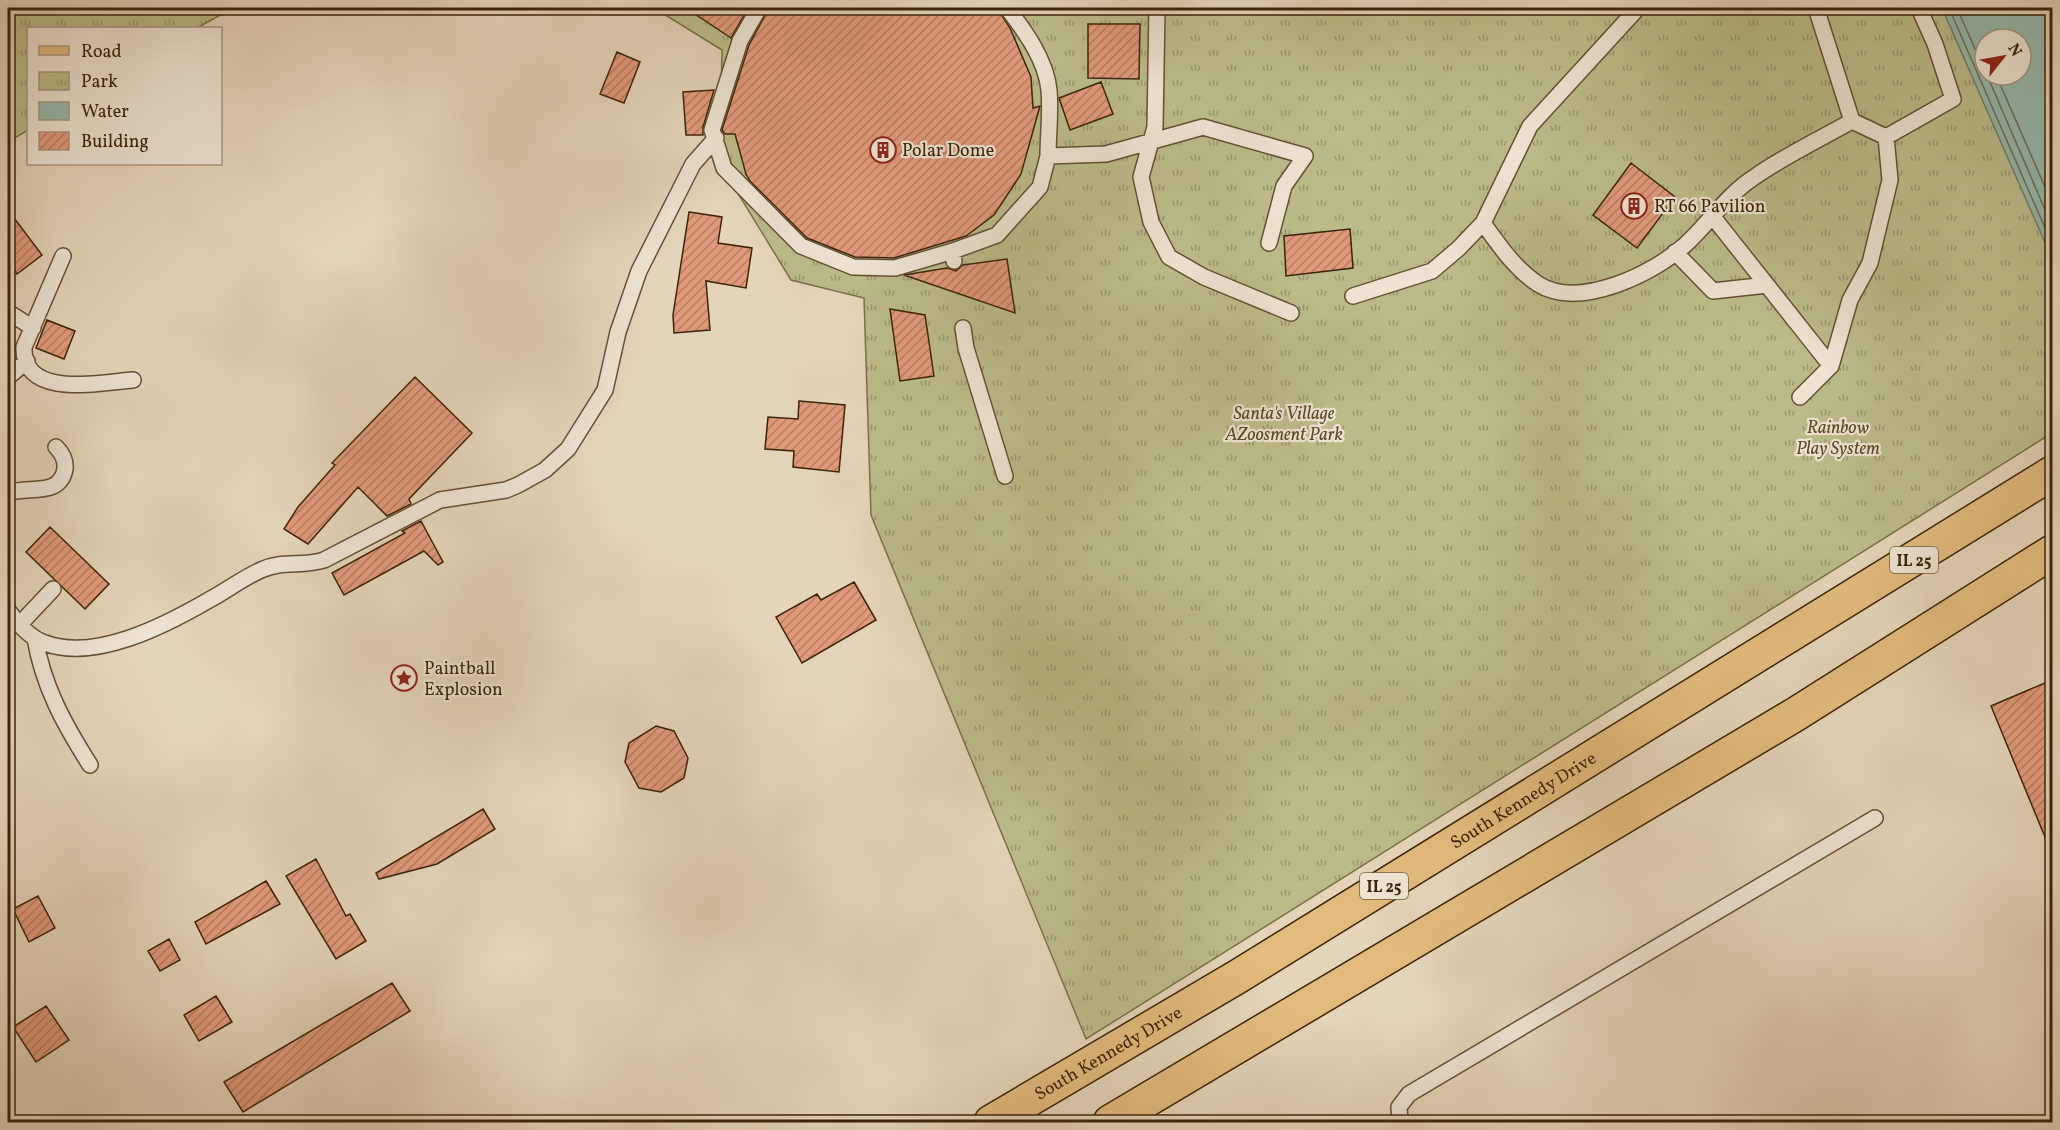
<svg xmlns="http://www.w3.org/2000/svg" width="2060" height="1130" font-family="Vollkorn,serif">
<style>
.park{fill:url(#park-tufts);stroke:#7b7048;stroke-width:1.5;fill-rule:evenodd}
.water{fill:#95b8ac;stroke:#717d6a;stroke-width:1.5;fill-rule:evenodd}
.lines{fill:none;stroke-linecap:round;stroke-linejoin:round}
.shore{stroke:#686e5a;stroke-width:1.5}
.building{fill:url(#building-hatch);stroke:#3b2407;stroke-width:1.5}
.service-casing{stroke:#655034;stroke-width:18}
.primary-casing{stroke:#3b2407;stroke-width:36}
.service{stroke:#ede3d2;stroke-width:15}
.primary{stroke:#e2ba7c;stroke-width:33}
.labels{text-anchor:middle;stroke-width:4.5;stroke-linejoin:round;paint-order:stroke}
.shield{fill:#ede3d2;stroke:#705d44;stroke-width:1.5}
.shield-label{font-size:16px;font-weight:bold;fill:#3b2407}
.poi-label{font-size:18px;fill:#3b2407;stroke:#ede3d2;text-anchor:start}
.park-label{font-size:18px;font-style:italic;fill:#5b4a28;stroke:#ede3d2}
.street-label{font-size:18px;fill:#3b2407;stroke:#ede3d2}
</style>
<defs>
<pattern id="park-tufts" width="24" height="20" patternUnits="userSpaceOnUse" patternTransform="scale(1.5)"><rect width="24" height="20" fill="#bbbb8a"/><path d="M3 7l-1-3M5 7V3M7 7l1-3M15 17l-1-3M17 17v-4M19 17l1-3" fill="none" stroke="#99986f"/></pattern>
<pattern id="building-hatch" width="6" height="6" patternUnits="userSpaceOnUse" patternTransform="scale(1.5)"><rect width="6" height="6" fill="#e1997b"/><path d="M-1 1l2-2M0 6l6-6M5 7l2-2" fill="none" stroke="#b87d63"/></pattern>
</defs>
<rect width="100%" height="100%" fill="#e4d4b9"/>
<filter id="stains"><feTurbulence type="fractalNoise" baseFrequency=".00333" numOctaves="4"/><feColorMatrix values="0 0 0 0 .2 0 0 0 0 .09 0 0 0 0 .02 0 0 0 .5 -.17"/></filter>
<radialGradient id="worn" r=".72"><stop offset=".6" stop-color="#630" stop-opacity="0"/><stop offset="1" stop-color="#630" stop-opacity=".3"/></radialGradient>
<!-- park -->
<path class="park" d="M 8,8 L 233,8 L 197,28 L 28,28 L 28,130 L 8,142 Z
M 654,8 L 2052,8 L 2052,433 L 1086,1039 L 871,515 L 864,298 L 791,280 L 720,164 L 722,50 ZM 1985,39 L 2021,39 L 2021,75 L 1985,75 Z"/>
<!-- water -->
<path class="water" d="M 1942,8 L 2052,8 L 2052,254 L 2050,254 ZM 1985,39 L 2021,39 L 2021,75 L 1985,75 Z"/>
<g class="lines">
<!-- shore -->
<path class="shore" d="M 1949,8 L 2052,244
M 1957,8 L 1985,72
M 1987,75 L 2052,226
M 1996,75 L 2052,203"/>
</g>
<!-- building -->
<path class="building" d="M 686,8 L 748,8 L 731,38 Z
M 769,8 L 997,8 L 1010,28 L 1031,77 L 1033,108 L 1040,106 L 1021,174 L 994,215 L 966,236 L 894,258 L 855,257 L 807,238 L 750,181 L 746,174 L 735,134 L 725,134 L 722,130 L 749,45 Z
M 1088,24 L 1140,24 L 1139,79 L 1088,78 Z
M 617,52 L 640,62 L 624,103 L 600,94 Z
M 1101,82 L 1113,114 L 1070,130 L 1059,98 Z
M 714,90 L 703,127 L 703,135 L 686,135 L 683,92 Z
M 1631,163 L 1675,197 L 1637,248 L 1593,215 Z
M 8,210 L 42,255 L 17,274 L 8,261 Z
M 689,212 L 722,217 L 718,243 L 752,248 L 746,288 L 706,281 L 710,330 L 674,333 L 673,315 Z
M 1350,229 L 1353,268 L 1286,276 L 1284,236 Z
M 1007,259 L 1015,313 L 904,275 L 947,268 L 956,271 L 963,265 Z
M 890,309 L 925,315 L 934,376 L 900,381 Z
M 47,320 L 75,331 L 64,359 L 36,348 Z
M 415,377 L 472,433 L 409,499 L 411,504 L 387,516 L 358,487 L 308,544 L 284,529 L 298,507 L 335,465 L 332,463 Z
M 799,401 L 845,405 L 839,472 L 793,467 L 794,451 L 765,449 L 768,417 L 798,419 Z
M 421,521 L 443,562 L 438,565 L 424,551 L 344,595 L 332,573 L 405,533 L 402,531 Z
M 50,527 L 109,584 L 85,609 L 26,552 Z
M 854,582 L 876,620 L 802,663 L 776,617 L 817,594 L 821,600 Z
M 2052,680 L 2052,854 L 1991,706 Z
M 656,726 L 674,731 L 688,758 L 684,778 L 661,792 L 639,788 L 625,762 L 629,743 Z
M 483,809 L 495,829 L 437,864 L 379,879 L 376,873 Z
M 316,859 L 346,916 L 350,914 L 366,941 L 336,959 L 286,876 Z
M 266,881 L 280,904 L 206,944 L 195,922 Z
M 38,896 L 55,928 L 29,942 L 13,909 Z
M 169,939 L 180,960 L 160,971 L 148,951 Z
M 392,983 L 410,1011 L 243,1112 L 224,1082 Z
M 216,996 L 232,1022 L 199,1041 L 184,1015 Z
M 46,1006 L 69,1040 L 36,1062 L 13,1027 Z"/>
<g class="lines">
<!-- service casing -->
<g class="service-casing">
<path id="service" d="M 759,8 L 740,41 L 712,130 L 724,168 L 801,246 L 853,267 L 895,268 L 953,251
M 1007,8 C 1025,31 1046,60 1049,90 C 1051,112 1048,135 1048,156
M 1157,8 L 1155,127 L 1141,177 L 1151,222 L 1169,257 L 1204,277 L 1291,313
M 1816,8 L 1852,121 L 1886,137
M 1886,137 L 1953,99 L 1935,44 L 1919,8
M 1713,217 L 1831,366
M 1483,223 C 1499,245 1515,269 1538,284 C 1579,310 1653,274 1685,245 C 1708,224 1727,195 1753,178 C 1784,156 1820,139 1852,121
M 1675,252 L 1713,291 L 1767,285
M 63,256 L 24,347 C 22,400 102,382 133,380
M 954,261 L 953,251 L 997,235 L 1040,187 L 1048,156 L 1106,154 L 1203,127 L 1305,156 L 1284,186 L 1269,243
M 1353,296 L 1432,271 L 1458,249 L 1483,223 L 1530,126 L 1638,8
M 8,312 L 33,328
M 963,328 L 966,348 L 1005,476
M 8,377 L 27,361
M 1800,397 L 1831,366 L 1850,300 L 1870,263 L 1890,180 L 1886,137
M 8,493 C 27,485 60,498 65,469 C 66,460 62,453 56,447
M 8,610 C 17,623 30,638 45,643 C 95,662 166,625 209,600 C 226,591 243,578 261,570 C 282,560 303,567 324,560 L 440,500 L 506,490 L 518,485 L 545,470 L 568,449 L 605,390 L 618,332 L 639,271 L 693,164 L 716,138
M 20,624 L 53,589
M 35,638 C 43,686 64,724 90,765
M 1400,1122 L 1399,1107 L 1409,1094 L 1875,818"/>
</g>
<!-- primary casing -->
<g class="primary-casing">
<g id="primary">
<path id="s1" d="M 991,1122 L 1237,977 L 2052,473"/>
<path d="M 1110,1122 L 1796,714 L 2052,552"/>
</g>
</g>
<!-- service -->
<use href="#service" class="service"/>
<!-- primary -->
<use href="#primary" class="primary"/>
</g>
<!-- icons -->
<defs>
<g id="building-ring" transform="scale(1.35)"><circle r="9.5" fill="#ede3d2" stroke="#8f2418" stroke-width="1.5"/><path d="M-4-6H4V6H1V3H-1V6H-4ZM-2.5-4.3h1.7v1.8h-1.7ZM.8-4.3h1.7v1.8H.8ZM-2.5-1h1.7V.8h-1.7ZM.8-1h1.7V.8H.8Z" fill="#8f2418"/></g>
<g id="sight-ring" transform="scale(1.35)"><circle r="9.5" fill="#ede3d2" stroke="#8f2418" stroke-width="1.5"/><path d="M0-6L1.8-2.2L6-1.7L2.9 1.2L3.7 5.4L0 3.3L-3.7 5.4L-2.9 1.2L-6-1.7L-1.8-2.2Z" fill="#8f2418"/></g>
</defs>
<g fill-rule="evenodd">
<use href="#building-ring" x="883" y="150"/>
<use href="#building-ring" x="1634" y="206"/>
<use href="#sight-ring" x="404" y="678"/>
</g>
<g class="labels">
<!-- shield labels -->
<g class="shield">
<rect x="1890" y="547" width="48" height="26" rx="4.5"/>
<rect x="1360" y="873" width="48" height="26" rx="4.5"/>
</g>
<g class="shield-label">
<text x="1914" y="566">IL 25</text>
<text x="1384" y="892">IL 25</text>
</g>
<!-- poi labels -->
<g class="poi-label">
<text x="902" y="156">Polar Dome</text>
<text x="1654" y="212">RT 66 Pavilion</text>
<text x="424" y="674">Paintball<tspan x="424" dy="21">Explosion</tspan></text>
</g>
<!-- park labels -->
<g class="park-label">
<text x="1284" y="419">Santa's Village<tspan x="1284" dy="21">AZoosment Park</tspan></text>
<text x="1838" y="433">Rainbow<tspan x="1838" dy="21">Play System</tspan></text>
</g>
<!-- street labels -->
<g class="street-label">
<text dy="6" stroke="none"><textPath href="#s1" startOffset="622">South Kennedy Drive</textPath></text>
<text dy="6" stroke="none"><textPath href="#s1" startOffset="136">South Kennedy Drive</textPath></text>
</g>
</g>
<!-- margin -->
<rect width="2060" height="1130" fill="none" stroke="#e4d4b9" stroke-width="30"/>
<rect x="9" y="9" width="2042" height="1112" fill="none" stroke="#3b2407" stroke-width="3"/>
<rect x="15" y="15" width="2030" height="1100" fill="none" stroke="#3b2407" stroke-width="1.5"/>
<!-- legend -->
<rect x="27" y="27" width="195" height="138" fill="#ede3d2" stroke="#a69781" stroke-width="1.5"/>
<rect x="39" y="46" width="30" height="9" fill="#e2ba7c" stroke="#a69781" stroke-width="1.5"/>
<text x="81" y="57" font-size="18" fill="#3b2407">Road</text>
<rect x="39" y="72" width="30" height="18" fill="url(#park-tufts)" stroke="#a69781" stroke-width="1.5"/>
<text x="81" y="87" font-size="18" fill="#3b2407">Park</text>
<rect x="39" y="102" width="30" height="18" fill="#95b8ac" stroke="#a69781" stroke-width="1.5"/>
<text x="81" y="117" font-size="18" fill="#3b2407">Water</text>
<rect x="39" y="132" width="30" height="18" fill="url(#building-hatch)" stroke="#a69781" stroke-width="1.5"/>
<text x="81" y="147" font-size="18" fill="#3b2407">Building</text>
<!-- north arrow -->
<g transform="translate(2003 57) rotate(59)"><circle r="28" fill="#ede3d2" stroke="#a69781" stroke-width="1.5"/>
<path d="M0-4.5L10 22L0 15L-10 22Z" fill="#8f2418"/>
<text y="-9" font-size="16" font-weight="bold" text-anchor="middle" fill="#3b2407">N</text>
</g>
<rect width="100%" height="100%" filter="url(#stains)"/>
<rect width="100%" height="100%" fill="url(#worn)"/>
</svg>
